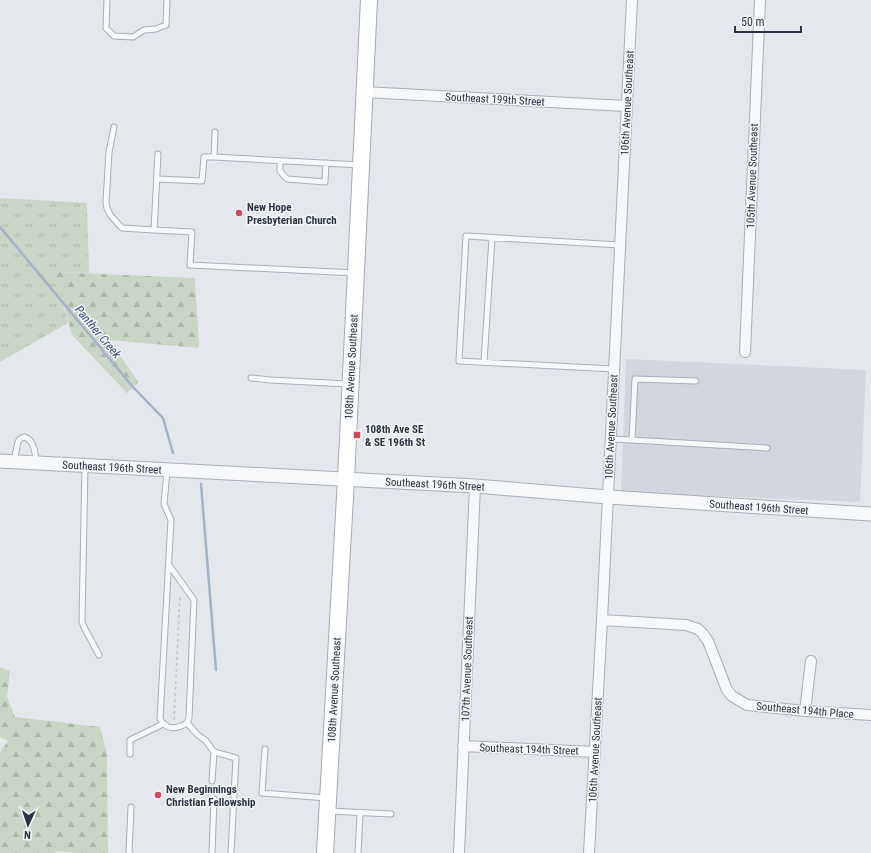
<svg xmlns="http://www.w3.org/2000/svg" width="871" height="853" font-family="'Roboto Condensed',sans-serif">
<style>
.built{fill:#d2d6de}
.grass{fill:url(#grass-tufts)}
.forest{fill:url(#forest-firs)}
.lines{fill:none;stroke-linecap:round;stroke-linejoin:round}
.stream{stroke:#9fb4cc;stroke-width:2.5}
.service-casing{stroke:#a9aeb7;stroke-width:7}
.minor-casing{stroke:#a9aeb7;stroke-width:12}
.tertiary-casing{stroke:#a9aeb7;stroke-width:15}
.primary-casing{stroke:#a3abb8;stroke-width:18}
.path{stroke:#c2c5cb;stroke-width:1.5;stroke-dasharray:3 3;stroke-linecap:butt}
.service{stroke:#f7f8fa;stroke-width:5}
.minor{stroke:#f7f8fa;stroke-width:10}
.tertiary{stroke:#f7f8fa;stroke-width:13}
.primary{stroke:#fff;stroke-width:16}
.poi-dot{fill:#d1495b;stroke:#f4f6f9;stroke-width:1.5}
.labels{text-anchor:middle;stroke-width:3;stroke-linejoin:round;paint-order:stroke}
.street-label{font-size:11px;fill:#2b3445;stroke:#f4f6f9}
.poi-label{font-size:11px;font-weight:bold;fill:#2b3445;stroke:#f4f6f9;text-anchor:start}
.water-label{font-size:12px;font-style:italic;fill:#34527a;stroke:#f4f6f9}
</style>
<defs>
<pattern id="grass-tufts" width="24" height="20" patternUnits="userSpaceOnUse"><rect width="24" height="20" fill="#c9d6c5"/><path d="M3 7l-1-3M5 7V3M7 7l1-3M15 17l-1-3M17 17v-4M19 17l1-3" fill="none" stroke="#adb8ab"/></pattern>
<pattern id="forest-firs" width="22" height="20" patternUnits="userSpaceOnUse"><rect width="22" height="20" fill="#c9d6c5"/><path d="M5 1l3.5 6h-7zM16 11l3.5 6h-7z" fill="#adb8ab"/></pattern>
</defs>
<rect width="100%" height="100%" fill="#e4e7ec"/>
<!-- built -->
<path class="built" d="M 626,359 L 866,370 L 860,502 L 621,492 Z"/>
<!-- grass -->
<path class="grass" d="M 0,198 L 87,203 L 89,273 L 55,272 L 68,323 L 0,362 Z"/>
<!-- forest -->
<path class="forest" d="M 55,272 L 195,278 L 199,348 L 110,340 L 138,382 L 127,393 L 72,335 Z
M 0,667 L 10,671 L 7,697 L 15,717 L 100,727 L 107,754 L 108,853 L 79,853 L 55,851 L 54,853 L 0,853 L 0,752 L 8,741 L 0,737 Z"/>
<g class="lines">
<!-- stream -->
<path class="stream" d="M 0,227 L 133,387 L 163,418 L 173,453
M 201,484 L 216,670"/>
<!-- service casing -->
<g class="service-casing">
<path id="service" d="M 107,0 L 106,28 L 114,36 L 133,37 L 144,30 L 156,29 L 166,25 L 167,0
M 114,127 L 109,152 L 106,202 C 106,213 115,220 122,228 L 154,230
M 158,154 L 154,230 L 192,232 L 190,265 L 355,273
M 214,157 L 360,165
M 280,161 L 280,171 L 287,179 L 325,182 L 326,163
M 157,179 L 202,181 L 204,157 L 214,157 L 215,132
M 484,362 L 492,238
M 614,369 L 459,361 L 466,236 L 620,245
M 251,378 L 270,380 L 348,384
M 611,439 L 632,440 L 635,379 L 696,381
M 632,440 L 767,448
M 14,461 L 18,442 L 20,439 L 24,437 C 35,440 35,453 36,462
M 85,466 L 82,622 L 85,629 L 99,655
M 167,471 L 164,504 L 171,520 L 160,719 C 167,731 177,729 187,723 L 189,718 L 194,600 L 169,565
M 187,723 L 198,735 L 206,741 L 214,752
M 265,749 L 262,793 L 327,798
M 130,754 L 130,740 L 163,724
M 212,781 L 214,752 L 236,758 L 231,853
M 211,796 L 214,799 L 212,853
M 330,811 L 391,814
M 130,853 L 129,852 L 131,807
M 358,853 L 360,813"/>
</g>
<!-- minor casing -->
<g class="minor-casing">
<path id="minor" d="M 364,92 L 626,106
M 745,352 L 760,0
M 602,620 L 686,625 L 698,629 L 703,634 L 708,641 L 727,690 L 732,696 L 747,705 L 805,711 L 871,715
M 805,711 L 811,661
M 463,746 L 595,752
M 459,853 L 475,486
M 589,853 L 602,620 L 632,0"/>
</g>
<!-- tertiary casing -->
<g class="tertiary-casing">
<path id="tertiary" d="M 0,461 L 475,486 L 608,497 L 870,514"/>
</g>
<!-- primary casing -->
<g class="primary-casing">
<path id="primary" d="M 325,853 L 346,479 L 369,0"/>
</g>
<!-- path -->
<path class="path" d="M 174,720 L 180,594"/>
<!-- service -->
<use href="#service" class="service"/>
<!-- minor -->
<use href="#minor" class="minor"/>
<!-- tertiary -->
<use href="#tertiary" class="tertiary"/>
<!-- primary -->
<use href="#primary" class="primary"/>
</g>
<!-- markers -->
<g class="poi-dot">
<circle cx="239" cy="213" r="4"/>
<rect x="353" y="431" width="8" height="8" rx="2"/>
<circle cx="158" cy="795" r="4"/>
</g>
<g class="labels">
<!-- street labels -->
<g class="street-label">
<text transform="translate(495 99) rotate(3)" y="4">Southeast 199th Street</text>
<text transform="translate(627 103) rotate(-87)" y="4">106th Avenue Southeast</text>
<text transform="translate(752 176) rotate(-88)" y="4">105th Avenue Southeast</text>
<text transform="translate(351 367) rotate(-87)" y="4">108th Avenue Southeast</text>
<text transform="translate(611 427) rotate(-87)" y="4">106th Avenue Southeast</text>
<text transform="translate(112 467) rotate(3)" y="4">Southeast 196th Street</text>
<text transform="translate(435 484) rotate(3)" y="4">Southeast 196th Street</text>
<text transform="translate(759 507) rotate(4)" y="4">Southeast 196th Street</text>
<text transform="translate(467 669) rotate(-88)" y="4">107th Avenue Southeast</text>
<text transform="translate(334 690) rotate(-87)" y="4">108th Avenue Southeast</text>
<text transform="translate(805 710) rotate(5)" y="4">Southeast 194th Place</text>
<text transform="translate(529 749) rotate(2)" y="4">Southeast 194th Street</text>
<text transform="translate(595 750) rotate(-87)" y="4">106th Avenue Southeast</text>
</g>
<!-- poi labels -->
<g class="poi-label">
<text x="247" y="211">New Hope<tspan x="247" dy="13">Presbyterian Church</tspan></text>
<text x="365" y="433">108th Ave SE<tspan x="365" dy="13">&amp; SE 196th St</tspan></text>
<text x="166" y="793">New Beginnings<tspan x="166" dy="13">Christian Fellowship</tspan></text>
</g>
<!-- water labels -->
<g class="water-label">
<text transform="translate(98 332) rotate(50)" y="4">Panther Creek</text>
</g>
</g>
<!-- north arrow -->
<g transform="translate(28 825) rotate(183)" stroke="#f4f6f9" stroke-width="3" paint-order="stroke">
<path d="M0-3L7 15L0 10L-7 15Z" fill="#2b3445"/>
<text y="-6" font-size="11" font-weight="bold" text-anchor="middle" fill="#2b3445">N</text>
</g>
<!-- scale -->
<path d="M735 26v6h66v-6" fill="none" stroke="#2b3445" stroke-width="2"/>
<text x="741" y="26" font-size="12" fill="#2b3445" stroke="#f4f6f9" stroke-width="3" paint-order="stroke">50 m</text>
</svg>
